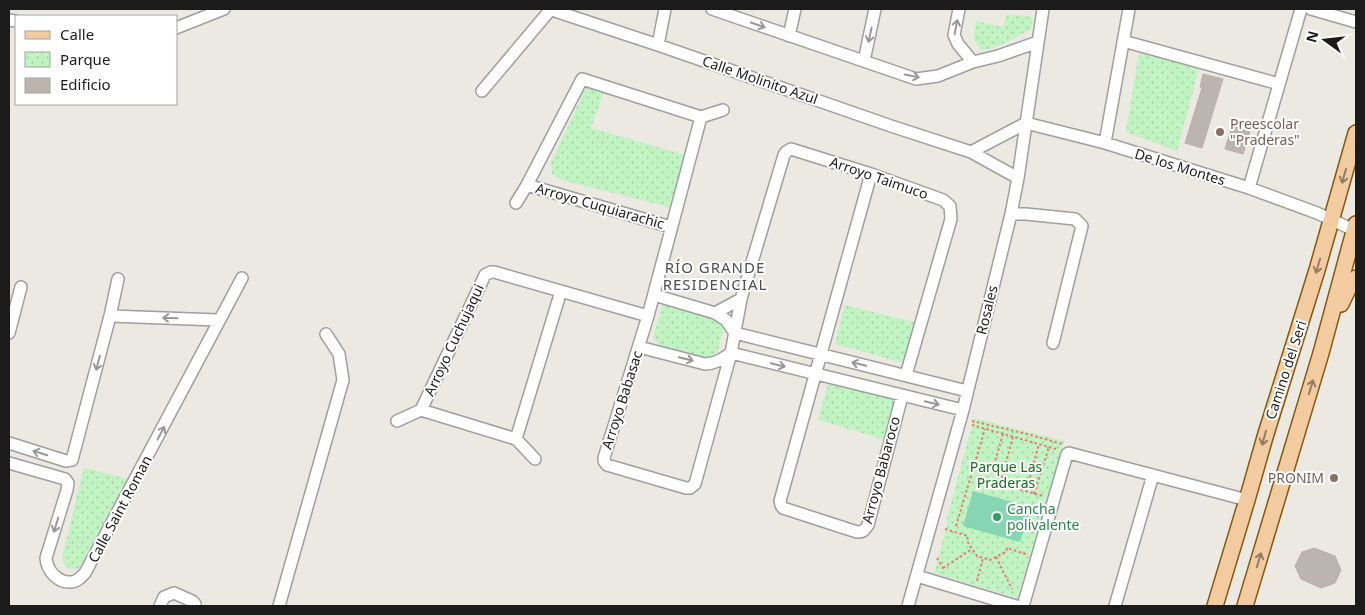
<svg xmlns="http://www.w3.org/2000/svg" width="1365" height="615" font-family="'Noto Sans',sans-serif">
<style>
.park{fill:url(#park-dots)}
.pitch{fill:#86d5b3}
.building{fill:#bcb4af;stroke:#bcaea6}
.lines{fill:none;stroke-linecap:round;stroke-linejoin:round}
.minor-casing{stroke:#9f9f9f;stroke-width:14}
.major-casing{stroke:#85580d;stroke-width:18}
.path{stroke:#ec7972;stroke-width:2;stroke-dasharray:2.5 2.5;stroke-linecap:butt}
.minor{stroke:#fff;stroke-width:11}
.major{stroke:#f3cba0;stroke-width:15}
.oneway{stroke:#989898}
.oneway2{stroke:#927c64}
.education-dot{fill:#8d6e63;stroke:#fff;stroke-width:2}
.leisure-dot{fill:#2e9e5b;stroke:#fff;stroke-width:2}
.labels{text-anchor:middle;stroke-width:4;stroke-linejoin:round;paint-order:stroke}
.street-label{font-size:14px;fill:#1b1b1b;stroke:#fff}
.education-label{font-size:14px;fill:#785e54;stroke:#fff;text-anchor:start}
.park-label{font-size:14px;fill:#156e18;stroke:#fff}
.leisure-label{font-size:14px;fill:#27864d;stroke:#fff;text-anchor:start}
.neighbourhood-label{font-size:15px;letter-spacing:1px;fill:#4e4e4e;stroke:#fff}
</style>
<defs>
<pattern id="park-dots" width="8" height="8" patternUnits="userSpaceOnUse" patternTransform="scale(1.25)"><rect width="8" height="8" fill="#c1f3c3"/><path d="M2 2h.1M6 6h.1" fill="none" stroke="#a5d0a7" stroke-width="1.8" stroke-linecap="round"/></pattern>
</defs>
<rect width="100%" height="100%" fill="#ece8e2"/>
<!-- park -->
<path class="park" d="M 1007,14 L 1033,17 L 1031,29 C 1017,36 997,49 982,50 C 971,41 974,34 976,21 L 1003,27 Z
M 1139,53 L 1199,69 L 1177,151 L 1126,132 Z
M 587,85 L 605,89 L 591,128 L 685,155 L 672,208 L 562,180 L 552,174 L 551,163 Z
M 671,304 L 718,316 L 724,326 L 718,351 L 708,358 L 660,346 L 653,337 L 662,306 Z
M 845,305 L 917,323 L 907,359 L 901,362 L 835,344 Z
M 829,381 L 896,398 L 886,440 L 818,420 Z
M 974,418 L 1064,441 L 1017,598 L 934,573 L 947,526 L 947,518 Z
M 84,468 L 127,479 L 79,568 L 71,569 L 65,566 L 62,558 Z"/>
<!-- pitch -->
<path class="pitch" d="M 973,491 L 1031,507 L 1020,542 L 963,526 Z"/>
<!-- building -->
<path class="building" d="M 1203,74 L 1223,79 L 1202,148 L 1185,143 L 1202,88 L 1200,87 Z
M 1232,126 L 1250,132 L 1243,154 L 1225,149 Z
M 1314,548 L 1335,556 L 1341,570 L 1335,583 L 1321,588 L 1301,579 L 1295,566 L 1302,552 Z"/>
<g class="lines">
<!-- minor casing -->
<g class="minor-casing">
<path id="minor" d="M 549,9 L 658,45 L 894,127 L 971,152 L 1018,178
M 712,9 L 916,79 L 938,76 L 973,62 L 998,56 L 1038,42
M 959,9 L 954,35 L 958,44 L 973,62
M 1311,9 L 1356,22
M 9,20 L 16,21
M 176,28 L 224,9
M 789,36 L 795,9
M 1123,41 L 1279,84
M 658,45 L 665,9
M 864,61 L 875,9
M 482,91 L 551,9
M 701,117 L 723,110
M 1105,143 L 1129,9
M 971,152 L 1026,123 L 1105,143 L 1249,188 L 1317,213 L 1356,231
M 871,174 L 780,501 L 781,505 L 783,508 L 857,532 C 863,532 865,530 868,525 L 902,396
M 1249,188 L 1301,9
M 516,203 L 527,185
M 1011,214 L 1026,214 L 1075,219 L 1082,226 L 1053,343
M 671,227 L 527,185 L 582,79 L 701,117 L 648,316 L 604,458 L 604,461 L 607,465 L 686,488 L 690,488 L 695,484 L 731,353 L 741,299 L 784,155 L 786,152 L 791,149 L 871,174 L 943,200 L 950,206 L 951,219 L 906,375
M 561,291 L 516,439 L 421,410 L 485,275 L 491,272 L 494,272 L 648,316
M 654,295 L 715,313 L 726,320 L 735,333 L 967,391
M 715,313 L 741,299
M 110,316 L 218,320
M 9,333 L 21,287
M 639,347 L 705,364 C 715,364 722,359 731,353 L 963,410
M 397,421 L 421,410
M 516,439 L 535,459
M 9,443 L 66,461 L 72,460 L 110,316 L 118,279
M 9,463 L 65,479 L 68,483 L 67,490 L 46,558 C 47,571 58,583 71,582 C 77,582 81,577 85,573 L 242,278
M 917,576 L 1016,606
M 160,606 L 164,597 L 174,593 L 192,601 L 195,604 L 194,606
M 279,606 L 343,380 L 339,354 L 326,334
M 908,606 L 963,410 L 1011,214 L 1018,178 L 1043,9
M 1023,606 L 1067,454 L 1069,453 L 1247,500
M 1115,606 L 1153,475"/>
</g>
<!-- major casing -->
<g class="major-casing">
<path id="major" d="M 1341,304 L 1351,283 L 1356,278
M 1215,606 L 1247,500 L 1265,437 L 1317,270 L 1356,133
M 1245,606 L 1321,353 L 1356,224"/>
</g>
<!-- path -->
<path class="path" d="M 972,421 L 1027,434 L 1062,444
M 972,425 L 1056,449
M 1003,434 L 994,465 L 995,467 L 1004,470
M 1013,437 L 1000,484 L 1043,496
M 1026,492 L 1039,444
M 1034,494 L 1049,447
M 956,526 L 985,429
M 945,529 L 968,536 L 967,541 L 977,556 L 990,560 L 1006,552 L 1007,548 L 1026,554
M 996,557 L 1012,589
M 937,558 L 945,571
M 943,568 L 972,549
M 977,581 L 983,558"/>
<!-- minor -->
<use href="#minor" class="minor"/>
<!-- major -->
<use href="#major" class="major"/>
</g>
<!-- one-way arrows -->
<defs><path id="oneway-shaft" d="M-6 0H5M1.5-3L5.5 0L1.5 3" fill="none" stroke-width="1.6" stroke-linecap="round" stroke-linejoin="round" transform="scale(1.25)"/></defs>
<g class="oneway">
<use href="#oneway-shaft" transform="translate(758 25) rotate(19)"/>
<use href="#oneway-shaft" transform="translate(956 27) rotate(-79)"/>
<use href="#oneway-shaft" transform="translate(870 35) rotate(102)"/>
<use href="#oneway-shaft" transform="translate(912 76) rotate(12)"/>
<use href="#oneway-shaft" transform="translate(170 318) rotate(-178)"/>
<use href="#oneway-shaft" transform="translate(686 359) rotate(14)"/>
<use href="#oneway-shaft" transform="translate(98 363) rotate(105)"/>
<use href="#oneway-shaft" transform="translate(859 364) rotate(-167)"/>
<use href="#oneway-shaft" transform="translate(778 365) rotate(14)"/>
<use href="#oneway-shaft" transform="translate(932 403) rotate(13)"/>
<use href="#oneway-shaft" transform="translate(161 433) rotate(-62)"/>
<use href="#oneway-shaft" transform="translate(40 453) rotate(-162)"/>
<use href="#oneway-shaft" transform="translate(56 525) rotate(107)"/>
</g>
<g class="oneway2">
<use href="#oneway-shaft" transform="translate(1344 176) rotate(106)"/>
<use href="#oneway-shaft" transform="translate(1318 266) rotate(106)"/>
<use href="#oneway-shaft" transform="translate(1311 387) rotate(-73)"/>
<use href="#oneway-shaft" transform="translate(1264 438) rotate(106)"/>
<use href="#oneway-shaft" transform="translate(1259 560) rotate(-73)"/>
</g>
<!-- markers -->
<g class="education-dot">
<circle cx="1220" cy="132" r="5"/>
<circle cx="1334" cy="478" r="5"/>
</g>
<circle class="leisure-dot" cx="997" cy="517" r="5"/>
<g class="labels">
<!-- street labels -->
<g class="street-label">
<text transform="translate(760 80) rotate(19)" y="5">Calle Molinito Azul</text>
<text transform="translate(1180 167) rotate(17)" y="5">De los Montes</text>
<text transform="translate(879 178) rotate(19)" y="5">Arroyo Taimuco</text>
<text transform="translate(600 206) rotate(16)" y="5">Arroyo Cuquiarachic</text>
<text transform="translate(987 310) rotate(-76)" y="5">Rosales</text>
<text transform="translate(454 340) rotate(-65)" y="5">Arroyo Cuchujaqui</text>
<text transform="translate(1286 370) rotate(-72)" y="5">Camino del Seri</text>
<text transform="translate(622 400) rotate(-72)" y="5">Arroyo Babasac</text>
<text transform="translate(881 470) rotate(-75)" y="5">Arroyo Babaroco</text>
<text transform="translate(120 509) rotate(-62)" y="5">Calle Saint Roman</text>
</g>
<!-- education labels -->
<g class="education-label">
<text x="1230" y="129">Preescolar<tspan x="1230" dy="16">"Praderas"</tspan></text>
<text x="1324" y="483" text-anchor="end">PRONIM</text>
</g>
<!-- park labels -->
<g class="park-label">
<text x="1006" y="472">Parque Las<tspan x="1006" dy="16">Praderas</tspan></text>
</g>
<!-- leisure labels -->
<g class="leisure-label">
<text x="1007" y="514">Cancha<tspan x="1007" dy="16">polivalente</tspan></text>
</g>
<!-- neighbourhood labels -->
<g class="neighbourhood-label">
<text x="715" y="273">RÍO GRANDE<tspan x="715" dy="17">RESIDENCIAL</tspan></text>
</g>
</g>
<!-- border -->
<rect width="1365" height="615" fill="none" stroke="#1b1b1b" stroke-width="20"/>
<!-- legend -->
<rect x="15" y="15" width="162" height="90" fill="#ffffff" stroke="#a4a4a4"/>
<rect x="25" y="31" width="25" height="8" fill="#f3cba0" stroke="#a4a4a4"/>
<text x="60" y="40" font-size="15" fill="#1b1b1b">Calle</text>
<rect x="25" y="52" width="25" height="15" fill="url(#park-dots)" stroke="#a4a4a4"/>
<text x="60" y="65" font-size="15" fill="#1b1b1b">Parque</text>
<rect x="25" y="78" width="25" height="15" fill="#bcb4af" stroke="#a4a4a4"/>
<text x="60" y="90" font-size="15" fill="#1b1b1b">Edificio</text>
<!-- north arrow -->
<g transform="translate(1325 40) rotate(285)" stroke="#ffffff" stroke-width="4" paint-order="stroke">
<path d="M0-4L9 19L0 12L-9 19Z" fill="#1b1b1b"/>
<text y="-8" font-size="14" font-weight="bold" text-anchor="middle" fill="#1b1b1b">N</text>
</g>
</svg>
